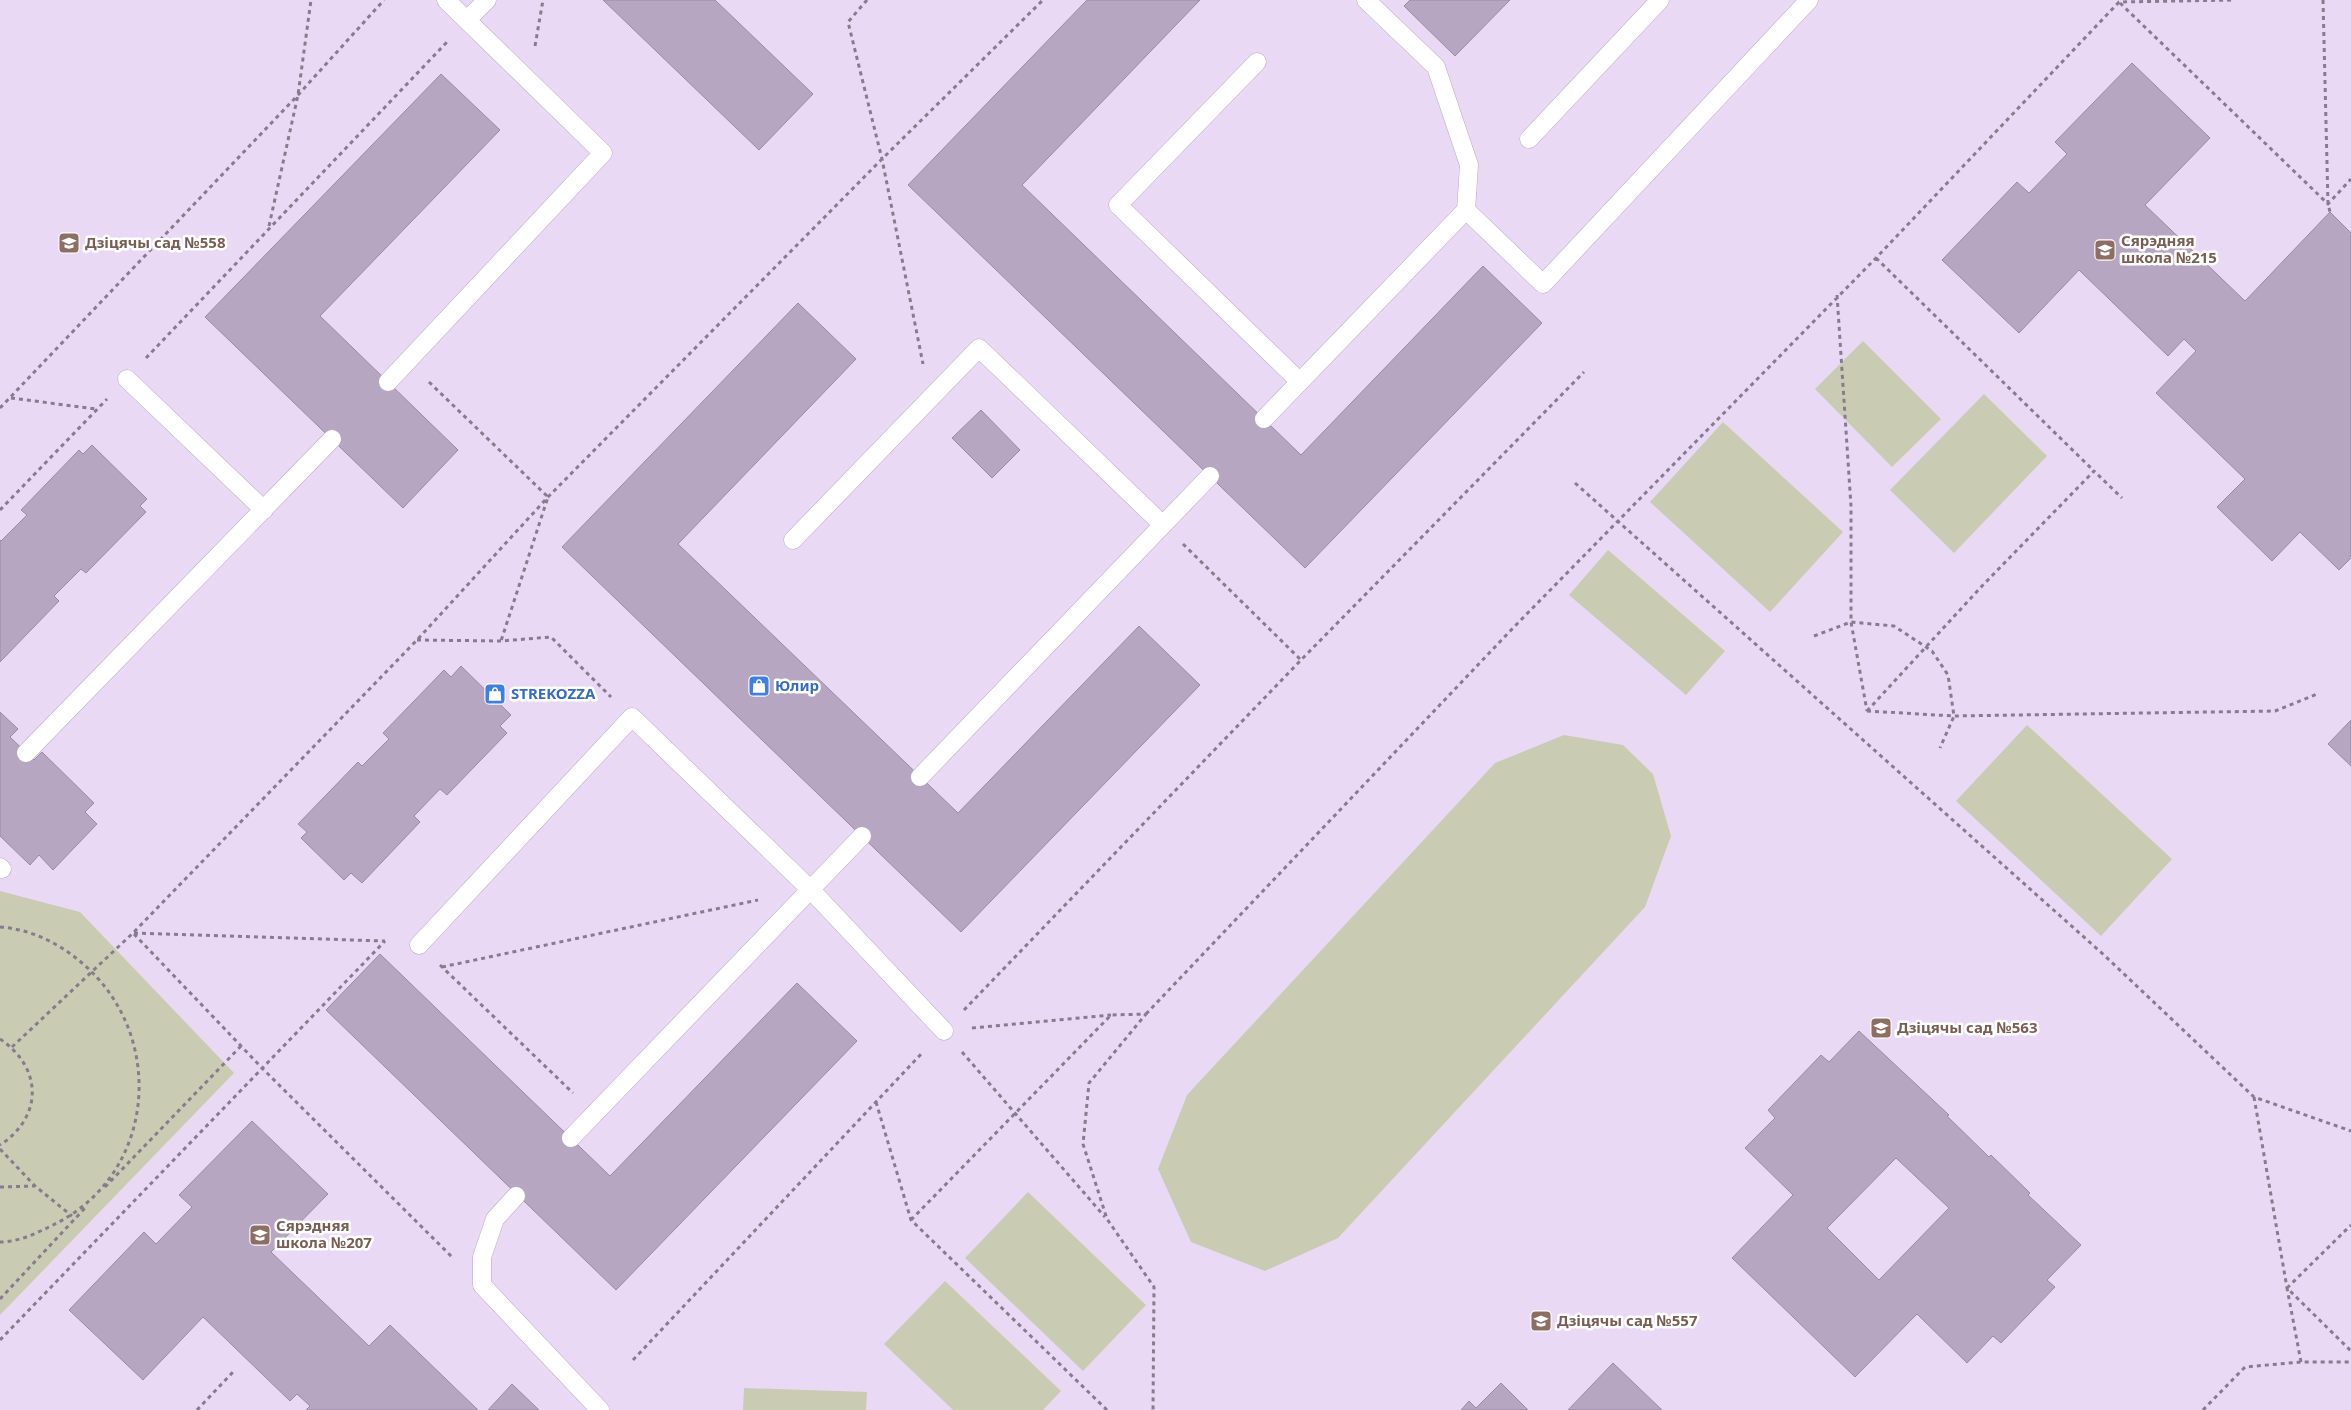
<svg xmlns="http://www.w3.org/2000/svg" width="2351" height="1410" font-family="'Noto Sans',sans-serif">
<style>
.green{fill:#c9ccb2}
.building{fill:#b7a6c1;stroke:#9a8ba3;fill-rule:evenodd}
.lines{fill:none;stroke-linecap:round;stroke-linejoin:round}
.lane-casing{stroke:#baaac4;stroke-width:19}
.path{stroke:#877c8e;stroke-width:3;stroke-dasharray:4 4;stroke-linecap:butt}
.lane{stroke:#fff;stroke-width:18}
.labels{text-anchor:middle;stroke-width:5;stroke-linejoin:round;paint-order:stroke}
.education-label{font-size:15px;font-weight:bold;fill:#785e54;stroke:#fff;text-anchor:start}
.shop-label{font-size:15px;font-weight:bold;fill:#366cbe;stroke:#fff;text-anchor:start}
</style>
<rect width="100%" height="100%" fill="#ead9f4"/>
<!-- green -->
<path class="green" d="M 1863,341 L 1941,419 L 1892,467 L 1815,389 Z
M 1984,394 L 2047,456 L 1954,553 L 1890,490 Z
M 1723,422 L 1843,532 L 1770,612 L 1650,502 Z
M 1608,550 L 1725,651 L 1686,695 L 1569,595 Z
M 2027,725 L 2172,859 L 2101,936 L 1956,801 Z
M 1564,735 L 1623,745 L 1653,774 L 1671,836 L 1645,907 L 1338,1238 L 1265,1271 L 1191,1242 L 1158,1169 L 1187,1095 L 1495,763 Z
M 0,891 L 80,912 L 234,1073 L 0,1315 Z
M 1028,1192 L 1146,1305 L 1083,1371 L 965,1258 Z
M 945,1281 L 1061,1391 L 1043,1410 L 953,1410 L 884,1344 Z
M 744,1388 L 867,1392 L 866,1410 L 743,1410 Z"/>
<!-- building -->
<path class="building" d="M 603,0 L 715,0 L 813,94 L 759,150 Z
M 1087,0 L 1200,0 L 1022,185 L 1301,455 L 1483,266 L 1542,323 L 1305,568 L 908,185 Z
M 1410,0 L 1510,0 L 1455,56 L 1404,6 Z
M 2132,63 L 2210,138 L 2145,205 L 2245,301 L 2330,212 L 2351,233 L 2351,558 L 2339,570 L 2300,532 L 2272,561 L 2217,507 L 2245,479 L 2156,393 L 2196,351 L 2184,339 L 2168,356 L 2079,270 L 2019,333 L 1942,260 L 2017,182 L 2029,193 L 2067,154 L 2055,142 Z
M 441,74 L 500,130 L 320,316 L 458,450 L 403,508 L 205,317 Z
M 798,303 L 856,359 L 678,544 L 958,813 L 1139,626 L 1200,685 L 961,932 L 562,547 Z
M 981,410 L 1020,450 L 992,478 L 952,438 Z
M 92,445 L 147,499 L 140,506 L 146,512 L 86,573 L 81,569 L 54,596 L 59,601 L 0,662 L 0,540 L 1,541 L 27,515 L 21,510 L 79,450 L 83,454 Z
M 461,666 L 511,715 L 500,726 L 507,733 L 447,795 L 440,789 L 414,816 L 420,822 L 362,883 L 351,873 L 344,880 L 301,838 L 307,832 L 298,824 L 358,762 L 362,766 L 389,739 L 383,733 L 444,670 L 451,677 Z
M 0,712 L 18,729 L 10,737 L 34,760 L 42,752 L 94,803 L 85,812 L 97,824 L 53,870 L 39,855 L 30,865 L 0,836 Z
M 2351,720 L 2351,766 L 2328,744 Z
M 380,954 L 610,1176 L 797,983 L 857,1041 L 616,1290 L 326,1010 Z
M 1859,1031 L 1949,1115 L 1947,1116 L 1989,1157 L 1991,1155 L 2030,1193 L 2028,1195 L 2081,1245 L 2047,1280 L 2055,1287 L 2001,1343 L 1993,1336 L 1967,1363 L 1917,1314 L 1855,1377 L 1732,1258 L 1793,1195 L 1745,1148 L 1775,1118 L 1768,1110 L 1821,1055 L 1829,1062 ZM 1896,1158 L 1949,1208 L 1879,1280 L 1827,1228 Z
M 252,1121 L 328,1194 L 271,1252 L 369,1346 L 390,1325 L 478,1410 L 306,1410 L 310,1406 L 297,1394 L 290,1401 L 203,1317 L 143,1380 L 69,1310 L 144,1232 L 156,1244 L 192,1207 L 179,1195 Z
M 1613,1363 L 1662,1410 L 1568,1410 Z
M 1501,1383 L 1528,1410 L 1461,1410 L 1469,1401 L 1476,1408 Z
M 512,1384 L 539,1410 L 488,1410 Z"/>
<g class="lines">
<!-- lane casing -->
<g class="lane-casing">
<path id="lane" d="M 467,20 L 487,0
M 1257,62 L 1118,205 L 1299,381
M 1529,139 L 1660,0
M 1466,210 L 1543,284 L 1809,0
M 127,379 L 264,510
M 388,382 L 603,153 L 446,0
M 1264,419 L 1466,210 L 1469,165 L 1436,67 L 1366,0
M 793,540 L 979,348 L 1163,525
M 26,753 L 332,439
M 920,777 L 1210,476
M 0,867 L 2,869
M 419,945 L 632,717 L 810,889 L 944,1031
M 571,1138 L 862,836
M 516,1196 L 495,1219 L 482,1257 L 482,1285 L 600,1410"/>
</g>
<!-- path -->
<path class="path" d="M 867,0 L 848,22 L 882,159 L 923,364
M 2323,0 L 2328,204 L 2330,212
M 2120,3 L 2328,204 L 2351,179
M 535,46 L 543,0
M 269,226 L 298,95 L 311,0
M 1876,258 L 2094,471
M 1837,295 L 1851,506 L 1851,622 L 1867,711
M 146,358 L 447,42
M 429,382 L 548,497 L 501,641
M 11,398 L 96,409
M 0,408 L 298,95 L 384,0
M 1575,483 L 2104,955 L 2254,1097 L 2351,1131
M 0,510 L 107,399
M 1183,544 L 1301,660
M 1814,636 L 1851,622 L 1894,626 L 1932,651 L 1948,675 L 1954,716 L 1940,748
M 417,640 L 501,641 L 551,637 L 611,697
M 1867,711 L 1954,716 L 2275,711 L 2317,694
M 1867,711 L 1982,586 L 2094,471 L 2122,498
M 0,927 C 30,929 59,943 82,963 C 166,1034 157,1171 57,1223 C 39,1232 20,1242 0,1242
M 134,933 L 385,941
M 134,934 L 263,1069 L 452,1257
M 440,965 L 573,1093
M 442,967 L 758,900
M 964,1010 L 1301,660 L 1584,372
M 1146,1014 L 1513,628 L 1876,258 L 2119,2 L 2235,0
M 972,1028 L 1111,1015
M 0,1039 C 43,1068 43,1117 0,1145
M 12,1047 L 133,933 L 417,640 L 548,497 L 882,159 L 1043,0
M 962,1052 L 1105,1217
M 2254,1097 L 2287,1288
M 876,1102 L 911,1220 L 1107,1410
M 0,1149 L 35,1186 L 72,1216
M 0,1187 L 35,1186
M 105,1187 L 241,1046
M 911,1220 L 1111,1015 L 1146,1014 L 1089,1083 L 1083,1144 L 1107,1219 L 1154,1287 L 1153,1410
M 2287,1288 L 2351,1225
M 0,1299 L 85,1208
M 0,1340 L 385,941
M 633,1360 L 923,1052
M 2301,1362 L 2287,1288 L 2351,1351
M 197,1410 L 233,1372
M 2203,1410 L 2245,1367 L 2301,1362 L 2351,1362"/>
<!-- lane -->
<use href="#lane" class="lane"/>
</g>
<!-- icons -->
<defs>
<g id="school-square" transform="scale(1.125)"><rect x="-9" y="-9" width="18" height="18" rx="4" fill="#8d6e63" stroke="#fff"/><path d="M0-5L7-2L0 1L-7-2ZM-4 1L0 2.5L4 1V4Q0 6-4 4Z" fill="#fff"/></g>
<g id="shop-square" transform="scale(1.125)"><rect x="-9" y="-9" width="18" height="18" rx="4" fill="#3f7fe0" stroke="#fff"/><path d="M-5-2.5h2.3a2.7 3.5 0 0 1 5.4 0H5L5.5 6h-11ZM-1.5-2.5h3a1.5 2.3 0 0 0-3 0Z" fill="#fff"/></g>
</defs>
<g fill-rule="evenodd">
<use href="#school-square" x="69" y="243"/>
<use href="#school-square" x="2105" y="250"/>
<use href="#shop-square" x="759" y="686"/>
<use href="#shop-square" x="495" y="694"/>
<use href="#school-square" x="1881" y="1028"/>
<use href="#school-square" x="260" y="1235"/>
<use href="#school-square" x="1541" y="1321"/>
</g>
<g class="labels">
<!-- education labels -->
<g class="education-label">
<text x="2121" y="246">Сярэдняя<tspan x="2121" dy="17">школа №215</tspan></text>
<text x="85" y="248">Дзіцячы сад №558</text>
<text x="1897" y="1033">Дзіцячы сад №563</text>
<text x="276" y="1231">Сярэдняя<tspan x="276" dy="17">школа №207</tspan></text>
<text x="1557" y="1326">Дзіцячы сад №557</text>
</g>
<!-- shop labels -->
<g class="shop-label">
<text x="775" y="691">Юлир</text>
<text x="511" y="699">STREKOZZA</text>
</g>
</g>
</svg>
